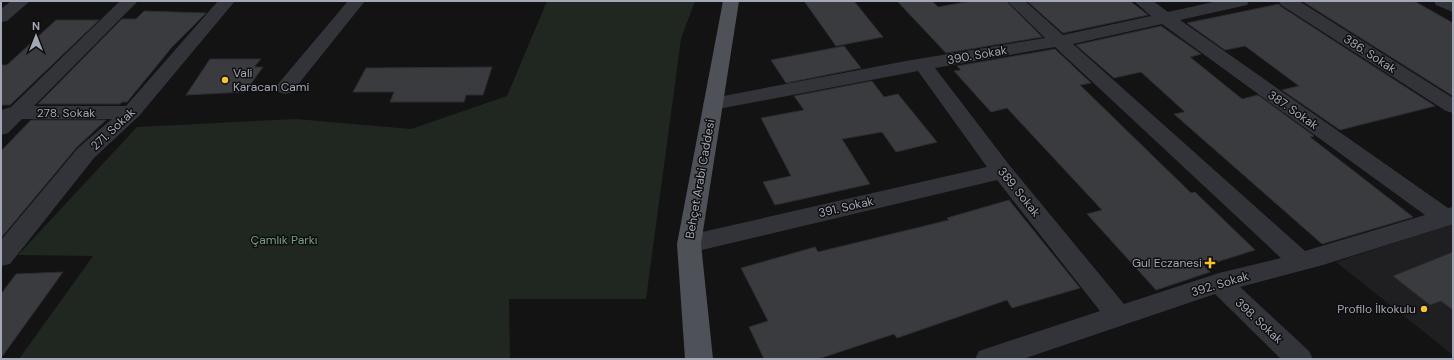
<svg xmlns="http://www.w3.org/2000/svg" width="1454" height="360" font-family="'DM Sans',sans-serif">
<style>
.built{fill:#1f1f21}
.green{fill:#1f2720}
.building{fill:#3a3b3f;stroke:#2d2c31}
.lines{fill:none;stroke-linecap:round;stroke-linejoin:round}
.minor{fill:#33343a;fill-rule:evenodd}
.major{fill:#4f5159;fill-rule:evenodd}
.poi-dot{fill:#fbc324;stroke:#0e0e0f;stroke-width:1.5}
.labels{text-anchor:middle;stroke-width:3;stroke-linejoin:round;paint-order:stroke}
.street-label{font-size:12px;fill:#a3a8b6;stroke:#0e0e0f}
.poi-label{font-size:12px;fill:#a3a8b6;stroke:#0e0e0f;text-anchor:end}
.park-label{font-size:12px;fill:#79a27f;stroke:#0e0e0f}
</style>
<rect width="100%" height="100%" fill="#131314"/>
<!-- built -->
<path class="built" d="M 1453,223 L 1453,355 L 1336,262 Z"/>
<!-- green -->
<path class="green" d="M 547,1 L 695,1 L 681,39 L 646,299 L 509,299 L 510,359 L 19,359 L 93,256 L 18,255 L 137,127 L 296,119 L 411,129 L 507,96 Z"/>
<!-- building -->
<path class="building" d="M 804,1 L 854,1 L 883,37 L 836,46 Z
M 897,1 L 932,1 L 938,7 L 971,1 L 1006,1 L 1042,37 L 946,53 Z
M 1027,1 L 1130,1 L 1148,15 L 1063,33 Z
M 1302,1 L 1414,1 L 1453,23 L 1453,96 Z
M 1279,4 L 1280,6 L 1435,106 L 1340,130 L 1282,90 L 1299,86 L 1245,46 L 1225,50 L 1187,23 Z
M 144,11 L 206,13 L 172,47 L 127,102 L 122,102 L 120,104 L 38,104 L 122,19 L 136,19 Z
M 56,20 L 99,20 L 10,105 L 1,105 L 1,65 L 7,65 Z
M 1161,26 L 1201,54 L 1190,57 L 1242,99 L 1258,95 L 1314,136 L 1310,137 L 1413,217 L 1322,244 L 1174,114 L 1185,112 L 1141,72 L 1114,78 L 1076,45 Z
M 844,46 L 861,68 L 786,83 L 771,60 Z
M 1055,49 L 1091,83 L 1080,85 L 1191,193 L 1195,192 L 1255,250 L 1204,266 L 1210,272 L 1156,290 L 1087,214 L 1102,210 L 1007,108 L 991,112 L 954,71 L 961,70 L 957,66 Z
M 210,59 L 261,59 L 254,67 L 263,67 L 245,92 L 186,95 Z
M 492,67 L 483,95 L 466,95 L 464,102 L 390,102 L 394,92 L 353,92 L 366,68 Z
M 872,81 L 884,97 L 898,94 L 937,142 L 896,152 L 882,132 L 842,139 L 870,184 L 775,205 L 763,182 L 791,176 L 761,118 L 804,110 L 794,96 Z
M 31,120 L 106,120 L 77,147 L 1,238 L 1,151 Z
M 1009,200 L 1080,288 L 1012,308 L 1007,300 L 897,338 L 894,334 L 818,359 L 764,359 L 749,327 L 768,321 L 741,268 L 815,247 L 818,252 L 949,220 L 947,218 Z
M 1453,252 L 1453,310 L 1441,301 L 1430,305 L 1393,276 Z
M 63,272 L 1,358 L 1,294 L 16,274 Z"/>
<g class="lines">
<!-- minor -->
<path class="minor" d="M 11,1 L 30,1 L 7,21 L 1,22 L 1,9 Z
M 120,1 L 138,1 L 34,106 L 126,106 L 218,1 L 235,1 L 139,116 L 94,158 L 10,264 L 1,266 L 1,240 L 78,148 L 112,119 L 22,119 L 8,133 L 1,135 L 1,110 L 11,107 Z
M 348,1 L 365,1 L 292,92 L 285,94 L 278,92 L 275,88 L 278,84 Z
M 1007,1 L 1025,1 L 1063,35 L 1151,16 L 1134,1 L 1153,1 L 1168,12 L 1218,1 L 1249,1 L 1247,5 L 1180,20 L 1448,208 L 1453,207 L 1453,224 L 1323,265 L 1240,287 L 1309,351 L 1313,359 L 1281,359 L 1215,294 L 1023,359 L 975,359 L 979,351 L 1100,311 L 997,180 L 689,253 L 681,250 L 677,244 L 681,238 L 689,235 L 987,167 L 918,71 L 713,110 L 706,108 L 703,104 L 706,100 L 713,98 L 906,61 L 1045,38 ZM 1162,24 L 1425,215 L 1305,251 L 1073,44 ZM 1055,47 L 1281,258 L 1219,273 L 1124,304 L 1010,166 L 935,68 Z
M 1279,1 L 1299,1 L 1453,98 L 1453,113 L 1446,111 L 1281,5 Z
M 1434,1 L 1453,1 L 1453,12 L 1436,5 Z"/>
<!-- major -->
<path class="major" d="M 723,1 L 739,1 L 701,244 L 713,359 L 685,359 L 677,244 Z"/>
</g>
<!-- markers -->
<g class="poi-dot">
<circle cx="225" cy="80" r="4"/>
<path d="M1208 257h4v4h4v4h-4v4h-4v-4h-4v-4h4z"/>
<circle cx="1424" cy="309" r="4"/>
</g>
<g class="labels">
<!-- street labels -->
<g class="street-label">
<text transform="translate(1370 54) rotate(33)" y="4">386. Sokak</text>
<text transform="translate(977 55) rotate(-10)" y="4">390. Sokak</text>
<text transform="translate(1293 110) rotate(35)" y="4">387. Sokak</text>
<text x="66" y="117">278. Sokak</text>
<text transform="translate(113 129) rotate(-43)" y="4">271. Sokak</text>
<text transform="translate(700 179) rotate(-80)" y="4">Behçet Arabi Caddesi</text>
<text transform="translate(1019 192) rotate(51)" y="4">389. Sokak</text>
<text transform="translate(846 207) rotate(-13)" y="4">391. Sokak</text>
<text transform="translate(1220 284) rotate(-17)" y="4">392. Sokak</text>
<text transform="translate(1259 321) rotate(43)" y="4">398. Sokak</text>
</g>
<!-- poi labels -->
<g class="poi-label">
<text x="233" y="77" text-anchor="start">Vali<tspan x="233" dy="14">Karacan Cami</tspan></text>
<text x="1202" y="267">Gul Eczanesi</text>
<text x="1416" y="313">Profilo İlkokulu</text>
</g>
<!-- park labels -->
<g class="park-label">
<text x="284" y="244">Çamlık Parkı</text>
</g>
</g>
<!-- border -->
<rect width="1454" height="360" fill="none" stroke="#a3a8b6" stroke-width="4"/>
<!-- north arrow -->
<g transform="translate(36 36)" stroke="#0e0e0f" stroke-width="3" paint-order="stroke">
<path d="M0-3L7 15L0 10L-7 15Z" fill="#a3a8b6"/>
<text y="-6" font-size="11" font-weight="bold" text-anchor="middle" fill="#a3a8b6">N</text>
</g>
</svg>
